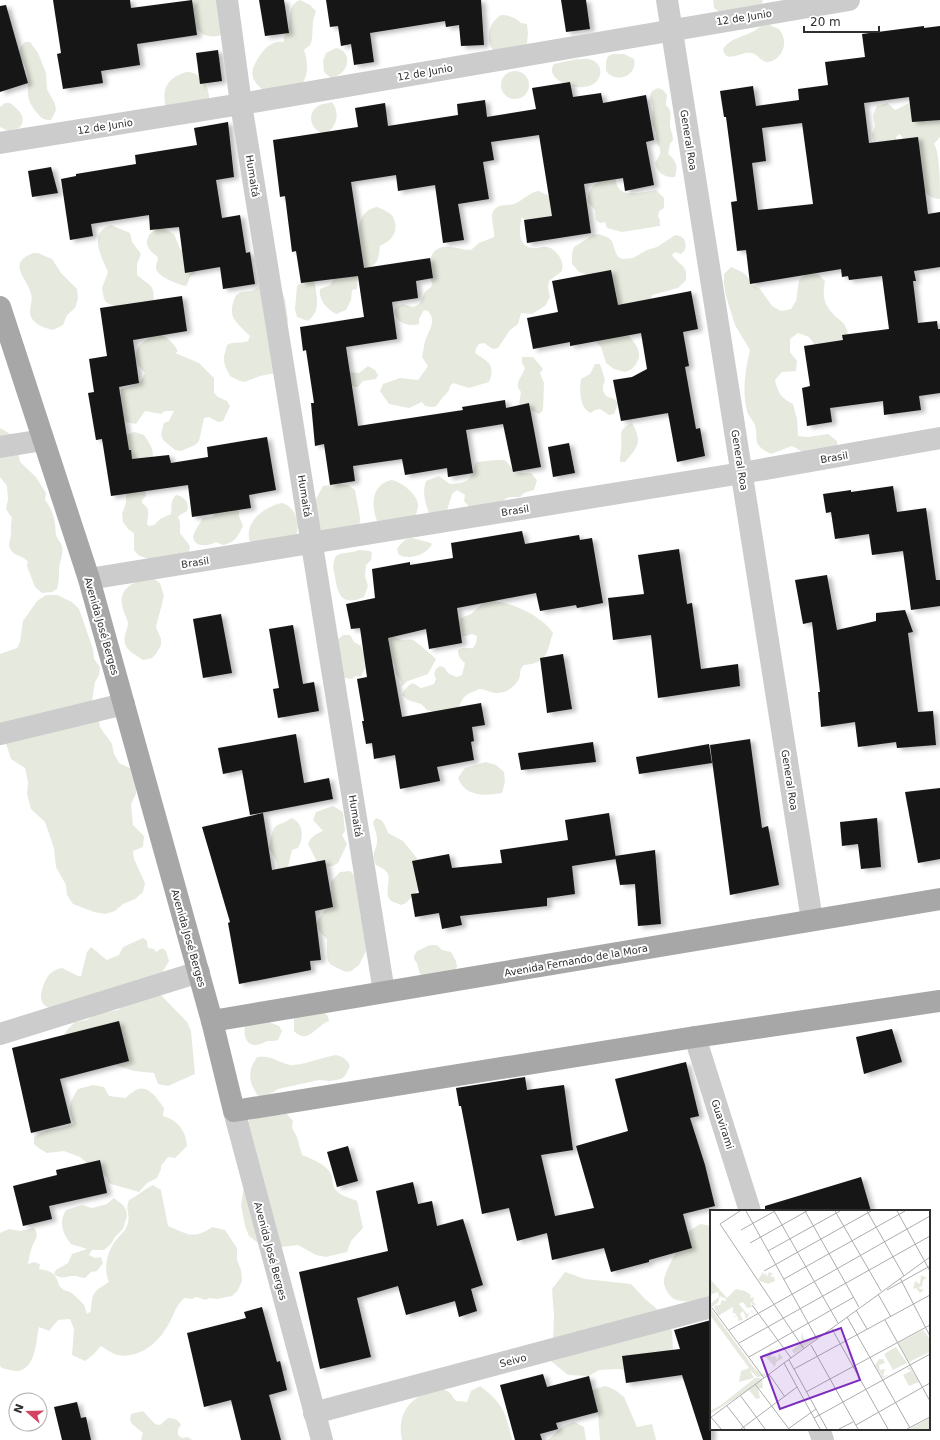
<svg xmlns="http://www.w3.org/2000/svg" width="940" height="1440" viewBox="0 0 940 1440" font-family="'DejaVu Sans',sans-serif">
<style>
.green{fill:#e6eade}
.building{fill:#161616;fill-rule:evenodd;filter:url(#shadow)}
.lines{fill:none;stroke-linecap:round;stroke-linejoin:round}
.minor{stroke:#ccc;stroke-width:22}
.major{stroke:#a7a7a7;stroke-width:22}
.labels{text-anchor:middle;stroke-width:4;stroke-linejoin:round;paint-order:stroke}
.street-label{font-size:10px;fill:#2f2f2f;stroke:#fff}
.inset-road{fill:none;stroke:#acacac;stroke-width:1}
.view{fill:#7b2cbf;fill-opacity:0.15;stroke:#7b2cbf;stroke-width:2}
.inset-edge{fill:none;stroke:#2f2f2f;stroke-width:2}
</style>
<defs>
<filter id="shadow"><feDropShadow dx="4.5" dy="2.5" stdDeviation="2" flood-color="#0004"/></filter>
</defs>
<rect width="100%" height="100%" fill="#fff"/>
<!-- green -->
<g class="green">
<path d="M191 0H228L224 33C214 40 200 36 194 25 191 19 190 7 191 0Z"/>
<path d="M300 0 310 5 316 11 313 21 312 40 310 45 304 50C308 61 309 74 302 84L265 91C257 86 250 78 253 68 259 56 267 40 284 42V37C295 28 283 6 300 0Z"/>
<polygon points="713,0 763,0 761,6 719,12 714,8"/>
<path d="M501 15C509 15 516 18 521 23L527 24 528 33 527 44 495 53C485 42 487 23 501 15Z"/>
<path d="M767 24 779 29C786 38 786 49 778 57 775 60 771 62 767 62 760 61 758 54 751 53 741 51 726 65 723 49 730 39 741 37 750 33 757 30 760 26 767 24Z"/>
<path d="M25 42H30L38 53 46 73 47 89 55 104 56 110 51 120C45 120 42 119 38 114 23 97 30 93 27 73 25 60 12 54 25 42Z"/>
<path d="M336 48C354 51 349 77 330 77L324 72 323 61 326 53Z"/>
<path d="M613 54H624L634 59C638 75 617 85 606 71V62L608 56Z"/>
<path d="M577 59C581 60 585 58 589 59 597 61 602 67 600 75 593 100 541 82 554 64Z"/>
<circle cx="515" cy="85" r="14"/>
<path d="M186 72C201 71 210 88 209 100L166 108C161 89 167 78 186 72Z"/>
<path d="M658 88 663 90 667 95 666 105C673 112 670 116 670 124 670 129 673 134 673 140L670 144 668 154C677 161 678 166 675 177 665 178 657 173 655 163L660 154V148L657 144 656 133 652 123 653 106 650 96 652 91Z"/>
<path d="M940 88V137L934 144C940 152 940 186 940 199 922 198 919 181 922 167L917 165 912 142 903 139 900 134 896 137 897 145H875L872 135 875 126 873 115 877 106 887 103 895 110Z"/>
<path d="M332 102C337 109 338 116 335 123 324 148 300 119 317 107 321 103 327 104 332 102Z"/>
<path d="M5 103H10C19 110 28 118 19 128L8 131 0 127V107Z"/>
<path d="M620 161C618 167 616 174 616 180 617 200 642 192 656 190L664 198V208L659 211 658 216 660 220V226L622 232 607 228 605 222 600 223 596 220 595 210 588 202V196L590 190 593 186 597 183 599 178Z"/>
<path d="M539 191 553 198 554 223 529 224 522 217C519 228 517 246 532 248 537 249 542 246 547 247 553 248 556 252 559 256 563 262 563 265 562 271L549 281 548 287 550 297 545 306 532 314 521 313 518 324 510 330 498 348 493 349 484 343 479 344 476 348 475 353C488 362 496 364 489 382L469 388 453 383 450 386C449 392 447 393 443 397 436 405 439 409 425 406L422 402 409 408 389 404 380 391 383 384 400 378 418 380 428 366 422 357C423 352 424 346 425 341 429 330 437 321 428 311L424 310 419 319V324C408 327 396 323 394 311L397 306 403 304 413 307C424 303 420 299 426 291 429 288 431 289 432 284 432 281 431 282 431 278 428 266 428 250 443 247 453 246 461 250 471 250L479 243 494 237C495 229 489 216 494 210 499 203 508 206 514 204 523 201 529 192 539 191Z"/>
<path d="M377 207C382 209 390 212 393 217 400 230 392 241 380 246 378 267 375 264 358 274L357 289 352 290 351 300 346 310 336 314C327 309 318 300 320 289L330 285 333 280 332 269 346 246 359 238C358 224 361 210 377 207Z"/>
<path d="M111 225 130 233 132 242 141 254 137 264V275C150 287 154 282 154 303L122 309 107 303 104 299 102 288 108 272C102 258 87 232 111 225Z"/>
<path d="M158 229H164L174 234 180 249 195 255 198 270 190 277 187 285 185 286C177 284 155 276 156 267 156 263 158 261 158 257 155 255 152 253 150 250 143 242 149 231 158 229Z"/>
<path d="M598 234C617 239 610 242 618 257L623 259 633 258 647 250 657 247 675 235C684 236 687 241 685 250L681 254 675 252 672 255C679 266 688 264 686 280L678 288 652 295 649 306 622 311 590 276 579 272 572 264V253L574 247 593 235Z"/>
<path d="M33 253H38L52 259 61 273 77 289 78 299 75 308 67 315 63 325 53 330C44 328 30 323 30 312 30 305 33 301 31 294 27 277 6 264 33 253Z"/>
<path d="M731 267C740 271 748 273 751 284L760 289 772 306 781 311 791 309 796 301 799 280 807 273 818 274 825 281C822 298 824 305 836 317 839 320 844 322 845 326 849 332 848 340 848 347L815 345 809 337 798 333 790 339V352L797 361 796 371 782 372 775 380C778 394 782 398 793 404L797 419 798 436 808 437 828 434 837 441 839 451 818 463 801 451 792 446 771 454C751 444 759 442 755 425 753 420 748 416 747 411 742 391 745 371 750 350L735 325 726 296 724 284V274Z"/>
<path d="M306 279 313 281 315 283C316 297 322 310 308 321L297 317 295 309 297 286Z"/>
<path d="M261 285 281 289 285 299 288 320 276 373 260 376 245 382 240 381 230 376 225 366 224 361V356L227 345C234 341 240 344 248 341L250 336C235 320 226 318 236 295L241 292 252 291Z"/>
<path d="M624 330C631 339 643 349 638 360 635 367 632 370 625 372L614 369 606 363 601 347 594 339Z"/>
<path d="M159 334C168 337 173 343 178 351L175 353 199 363 214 378V393L218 397 227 401 230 406 223 421 218 422 209 417 204 418 199 441 195 445 181 451 175 450 163 440 161 434 164 423 169 421 174 411H165L161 414 145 411 136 424 126 422C119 413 121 400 121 389 130 386 142 384 145 373 142 369 137 366 136 360 133 346 148 337 159 334Z"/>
<path d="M522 357H533L543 369 540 373 544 383 543 410 539 414 519 404 521 392C513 383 522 378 525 368L522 363Z"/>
<path d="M595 364H600L605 380 603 386V391L606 396 616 400 618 404 614 414 609 415 600 409 595 410 591 413C580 409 579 390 581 379L590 374Z"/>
<polygon points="368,366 375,370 378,375 376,379 363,381 358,387 350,386 348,374 350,372 359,373"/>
<path d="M632 423C643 442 638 447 625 462H620C619 458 621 454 621 450 623 436 616 430 632 423Z"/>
<path d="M0 428 12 435 19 455 20 462 36 477 46 493 45 500C54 511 55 521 56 535 57 539 61 542 62 546 64 554 59 563 59 570 59 577 59 582 57 589L52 592 42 593 35 587 27 566 28 562C24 557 20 557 15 554 12 552 10 549 9 546 9 542 9 543 10 540 12 532 10 525 12 518L6 509 8 499 7 486 0 477Z"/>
<path d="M134 432 144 435C155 451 158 459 139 470L120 440 129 434Z"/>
<path d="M497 460H505C515 471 515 474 531 473L537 480 534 490 524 493 520 497H510L505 499 501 510 471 509 464 501 465 495 457 490 452 494 446 514 429 513C425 502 422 493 426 481L439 476 450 484C469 483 471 480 476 462Z"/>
<path d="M391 480C401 481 418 495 418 505 418 509 416 514 415 518L377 521C371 505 371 485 391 480Z"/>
<polygon points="339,484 348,485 355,490 360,517 360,522 356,531 324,539 313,509 316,499 323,486"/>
<path d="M145 490 146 496 142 500V503C151 509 148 514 147 524L149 526 154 525 160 519 171 514C172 507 170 501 176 495 184 496 190 503 187 511L180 515 178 517 180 522V533L190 546 189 552 153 561 138 555 134 550V533L128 529 123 522 122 514 126 503V492Z"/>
<path d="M283 503C297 509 300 524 296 537L251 544C241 524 265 505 283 503Z"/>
<path d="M237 505 239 510V516L243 526C238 536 235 543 223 545L216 542C210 546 196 548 193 538 192 535 201 521 203 518L212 517 215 513Z"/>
<path d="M412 538 431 543 432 544C426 555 410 560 399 555L397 549C401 543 404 539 412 538Z"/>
<path d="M359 550 370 551 372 553 371 560 366 565 365 576 368 586 364 597C343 606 338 597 335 577 333 569 332 564 336 556 344 551 350 554 359 550Z"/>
<path d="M151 577 160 583 164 596 156 627 161 639V645L156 654 152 658 143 660C133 653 122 649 125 635 126 631 128 627 128 623 127 618 124 613 123 609 117 587 134 582 151 577Z"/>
<polygon points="46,595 57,595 72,602 79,609 93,649 94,659 100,667 99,675 95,682 92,701 98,715 100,727 112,744 114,754 119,763 134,770 136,781 136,794 131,804 133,825 144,836 143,847 133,851 134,859 145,883 143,892 135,899 123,904 115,911 105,914 94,912 73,904 67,895 66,885 56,867 54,848 45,822 31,809 27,794 28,782 25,768 11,759 0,725 0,654 17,648 20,642 23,621 37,601"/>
<path d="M488 601C508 600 543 616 553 633 546 654 548 663 524 665 519 669 521 674 519 679 514 688 505 694 495 693 489 692 485 689 479 689 476 691 474 691 470 693 463 696 461 702 458 709L439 713 427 710 421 704 408 700 402 695C403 691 409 684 413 683L421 688 434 684 436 679 434 674 436 669 440 666 445 668C447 674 451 675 457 677L462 675 465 663C460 659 458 656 458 650L463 648H473L476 643 477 636 472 634 462 637 457 634 458 623 461 618 471 614 483 603Z"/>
<path d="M388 634C393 636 398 639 403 640 407 640 410 639 413 640 417 642 433 656 436 659L428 674 408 681 400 687 402 683 396 674 394 663 380 654Z"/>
<polygon points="343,635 350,635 354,642 361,646 364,653 365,668 361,677 356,676 352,679 345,678 341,673 336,641"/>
<path d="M486 762 496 765 504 772 505 782 502 793C485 796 465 797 458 778L465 768Z"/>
<path d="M333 806 343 812 345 831 342 835 347 844 338 863 333 866 322 867 318 864 308 844C311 836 316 834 323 831L313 820 316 812Z"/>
<path d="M291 818C304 822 304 839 298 848L292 850 287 871 278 873 277 862 269 848C270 842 272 829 276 826 281 823 287 822 291 818Z"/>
<path d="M376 818C384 820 385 825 388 833L403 841 425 868 420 888 406 903 401 905 391 901 388 897C386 879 396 874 376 865 370 851 378 850 377 839 377 833 374 828 373 822Z"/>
<path d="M350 871 357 878 360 902V915L363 920 366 945V951L359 965 351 971 346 972 331 965 328 961 327 955V939C311 924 317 922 327 907 331 899 331 891 331 882L340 872Z"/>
<path d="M143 938 147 941 148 948 154 949 156 952 162 948 166 951 169 961 162 973 50 1008C35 1004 42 986 48 976 52 971 57 969 62 968L78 976H81L87 952 91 947C97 951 101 956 107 960L119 955 123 947Z"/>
<polygon points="430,945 437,945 442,950 451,952 456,961 457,967 452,975 428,980 420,974 417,963 414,959 414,956 417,951"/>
<polygon points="157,991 187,1022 191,1031 195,1074 168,1086 158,1084 154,1073 134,1071 104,1061 61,1040 67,1030 75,1022 87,1020 96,1014 118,1010 127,1004"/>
<path d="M324 1013 328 1016 329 1021C316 1025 308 1046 294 1031V1019L296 1014Z"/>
<path d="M264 1020 279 1026 282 1031 278 1040C275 1041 272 1041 268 1041 264 1042 260 1045 256 1045 246 1046 243 1034 245 1026Z"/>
<path d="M336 1055C343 1057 347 1059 350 1066L345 1076 341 1079 330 1081 319 1080 278 1089 265 1097H259C248 1083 247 1071 257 1057 270 1054 279 1063 291 1065 299 1066 321 1058 331 1056Z"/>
<path d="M93 1085 104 1087 109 1096 126 1098C129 1094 131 1093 136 1090 149 1084 157 1099 164 1108L163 1116C178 1120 186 1131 187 1146L175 1158 168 1157 161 1166V1169L157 1178 147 1183 139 1192 111 1184 108 1182V1179L95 1164 87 1163 80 1157 64 1151 47 1153 40 1149 34 1144V1137L47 1130 61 1128 74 1124C68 1108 69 1103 78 1089Z"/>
<path d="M287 1114 293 1121 292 1128 297 1137 302 1155C312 1159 326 1164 331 1174 333 1179 332 1185 335 1189 339 1195 350 1198 357 1201L363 1228 351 1241 347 1252 326 1257 316 1255 298 1245 266 1249 249 1236 245 1226 241 1205 244 1186 242 1125 254 1117Z"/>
<path d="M153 1185 161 1190 168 1226C187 1234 194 1240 212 1227L225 1230 237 1248V1260L241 1270 242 1281 238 1290 232 1296 217 1299 209 1298 206 1300 196 1297 192 1299 184 1298C174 1308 174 1316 167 1327 157 1344 138 1359 118 1355 112 1354 106 1349 101 1346L94 1354 85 1361 72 1355 74 1329 70 1319 58 1320 49 1331 39 1327C36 1341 36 1368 18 1371 13 1371 6 1369 2 1368L0 1366V1233L9 1229 20 1231 34 1228C40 1236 35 1239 32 1247 30 1252 29 1258 28 1264L34 1262 40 1264 39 1269C63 1272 53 1283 64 1290 66 1291 68 1291 70 1292 71 1292 83 1303 84 1305 85 1307 86 1311 87 1314L91 1311C92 1292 93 1292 109 1282 103 1269 107 1251 116 1240 121 1234 127 1230 128 1222 130 1213 125 1210 129 1200 138 1196 144 1189 153 1185Z"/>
<path d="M114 1198 123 1205 126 1210 127 1216 123 1229 115 1237 111 1244 104 1250H92L89 1255 95 1258 101 1257 103 1263 97 1271 91 1272 85 1278C81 1278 78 1276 75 1276 65 1275 64 1281 54 1274L56 1270 68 1263 72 1254 87 1249 71 1244C63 1234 58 1222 66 1210L82 1205 92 1208 107 1204Z"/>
<path d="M701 1224 711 1226V1298C700 1300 684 1304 674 1299 669 1296 663 1286 664 1280 664 1272 684 1237 690 1231 693 1228 697 1226 701 1224Z"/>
<polygon points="565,1272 585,1279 631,1284 646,1300 662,1313 672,1331 673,1351 639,1376 620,1369 599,1370 589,1376 568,1375 552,1362 554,1317 552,1289"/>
<path d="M480 1386C503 1403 506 1413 512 1440H402C399 1428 401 1414 409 1405 417 1395 440 1383 450 1393 452 1395 454 1399 456 1401L467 1402 471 1391Z"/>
<path d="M606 1386 615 1390 624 1397 637 1427 652 1424 656 1440H600L598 1412 584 1406C588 1392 591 1389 606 1386Z"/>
<path d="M143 1411 155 1424 160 1425 168 1418C175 1418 178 1420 181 1425L178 1429V1435L182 1438 188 1437 192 1440H141L143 1433 132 1424 130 1420 131 1414Z"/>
<polygon points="574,1422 584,1427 586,1440 548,1440 563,1426"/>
</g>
<!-- building -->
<g class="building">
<polygon points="53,0 130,0 131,8 192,0 197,35 137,44 140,65 101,71 103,83 63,89 57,54 61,53"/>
<polygon points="259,0 284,0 289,33 265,36"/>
<polygon points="326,0 481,0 484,45 461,46 459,25 446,27 445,21 370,33 374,62 354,65 351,44 341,46 338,26 330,27"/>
<polygon points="561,0 586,0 590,29 566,32"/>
<polygon points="6,5 28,83 0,92 0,6"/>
<path d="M924 26V28L940 26V120L912 122 909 97 864 103 869 143 918 137 928 214 940 212V267L914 271 916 281H913L918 323 937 321 938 329H940V393L919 396 921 410 884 415 883 401 830 408 832 422 807 426 802 388 810 386 804 346 843 340 842 335 889 329 882 276 849 280 848 276 842 277 841 269 750 284 746 250 737 251 731 202 737 201 726 117H724L720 91 753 86 756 106 799 100 798 89 828 85 825 62 865 57 862 34ZM802 123 813 204 758 210 752 163 766 161 762 128Z"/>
<polygon points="218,50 222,81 200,84 196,53"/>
<polygon points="570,82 573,97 601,93 603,103 646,95 654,140 646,142 654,185 625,191 623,178 584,184 591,233 527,243 524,220 552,216 539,135 491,142 494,160 483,162 489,199 458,204 464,240 443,243 435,185 398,191 396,175 351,182 364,268 430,258 433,278 416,281 418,298 392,302 397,339 346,347 358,426 463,410 462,407 505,400 506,408 529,403 541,467 513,472 503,424 466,430 473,473 448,477 447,468 405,475 402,459 353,466 355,481 330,485 324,444 315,446 311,403 314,403 306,350 303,351 300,327 364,317 358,276 301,283 296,251 292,252 285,196 280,197 273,140 358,127 355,108 385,103 388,126 458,115 457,104 485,100 487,117 536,109 532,88"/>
<polygon points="228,122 234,177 216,180 222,218 240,215 246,253 250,252 255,284 223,289 220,267 185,273 179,227 150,230 149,215 91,224 93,236 70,240 61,179 76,176 76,174 136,164 135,155 197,145 194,128"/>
<polygon points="51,167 58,193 32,197 28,171"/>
<polygon points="611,270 618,305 691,291 698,329 683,332 689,366 685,367 696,429 700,428 705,456 677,462 668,413 621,421 613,380 632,377 647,369 641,333 570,346 570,342 533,349 527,318 558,312 552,281"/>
<polygon points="182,296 187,331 133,340 139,383 119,387 129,450 131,450 132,459 169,455 171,463 208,457 207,447 267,437 276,490 249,495 251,508 192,517 188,485 111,496 102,439 96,440 88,393 94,392 89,359 107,356 100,308"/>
<polygon points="569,443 575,473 553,477 548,447"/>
<polygon points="893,486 897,512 926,508 936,580 940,580 940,606 911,610 903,551 872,555 869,534 835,539 831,512 826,513 823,494 851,490 851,492"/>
<polygon points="522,531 525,544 579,535 580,540 592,538 603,603 577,608 576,605 540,611 536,593 457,608 462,643 429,649 426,629 388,638 402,717 481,703 485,725 472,727 474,741 471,742 474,760 437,767 440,781 400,789 395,755 374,759 372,743 366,744 362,721 364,721 357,679 367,677 360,628 351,629 346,604 375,598 372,569 410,562 410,565 453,558 451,543"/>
<polygon points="679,549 687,604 692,603 701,669 738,664 740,686 658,698 651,635 613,640 608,598 644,594 638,555"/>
<polygon points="827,575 837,630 876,621 876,613 905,610 913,632 908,633 918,712 933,711 936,745 897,748 896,742 858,747 855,722 821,727 818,692 820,692 812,622 803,624 795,580"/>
<polygon points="221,614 232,673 203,678 193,619"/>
<polygon points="293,625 303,684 314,682 319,711 278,718 273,689 279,688 269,629"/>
<polygon points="563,654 572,709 547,713 540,658"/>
<polygon points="296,734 304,783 329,778 333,799 250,815 242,770 223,774 218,748"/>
<polygon points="750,739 762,828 768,826 779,885 730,895 710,745"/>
<polygon points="593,742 596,762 521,770 518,753"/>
<polygon points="709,744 712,763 639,774 636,757"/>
<polygon points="940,788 940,859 918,863 905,792"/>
<polygon points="263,813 272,870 325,860 333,907 315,911 321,960 310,961 311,970 239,984 228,923 230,922 202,827"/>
<polygon points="609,813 616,859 572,866 575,894 547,898 547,906 460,916 462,925 442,929 439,913 415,917 411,894 419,893 412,861 449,854 452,868 502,863 500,850 568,840 565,820"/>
<polygon points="877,818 881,867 861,869 858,844 842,846 840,822"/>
<polygon points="655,850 661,924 638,926 635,884 620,885 615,856"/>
<polygon points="119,1021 129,1061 60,1079 71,1123 31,1133 12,1048"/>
<polygon points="892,1029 902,1062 864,1074 856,1037"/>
<polygon points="686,1062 699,1116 690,1118 705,1165 715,1206 683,1214 692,1248 649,1260 649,1262 611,1272 604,1248 552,1260 547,1233 517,1241 509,1208 482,1214 461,1106 459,1106 456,1088 525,1077 527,1090 564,1085 573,1150 541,1155 555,1216 594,1208 576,1146 628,1131 615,1079"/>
<polygon points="348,1146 358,1181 337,1187 327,1152"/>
<polygon points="100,1160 107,1193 49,1206 52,1219 23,1226 13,1186 57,1175 56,1170"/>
<polygon points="861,1177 871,1211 765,1211 765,1206"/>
<polygon points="413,1182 418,1204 432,1201 437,1226 463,1219 483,1285 471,1289 477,1311 459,1317 455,1301 406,1315 398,1286 357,1298 371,1357 320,1369 299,1272 388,1251 376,1191"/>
<polygon points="262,1307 277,1362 280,1361 287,1390 269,1395 281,1440 241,1440 231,1400 204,1407 187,1333 246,1318 244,1312"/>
<polygon points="711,1320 711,1440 703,1440 682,1375 626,1383 622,1356 680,1349 674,1330"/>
<polygon points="543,1374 547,1387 589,1376 598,1412 556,1423 558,1429 540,1434 542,1440 515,1440 500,1385"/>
<polygon points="77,1402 81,1418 86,1417 91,1440 62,1440 54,1407"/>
</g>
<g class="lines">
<!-- minor -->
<g class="minor">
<polyline points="227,0 241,104 384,992"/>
<polyline points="667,0 812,920"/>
<polyline points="0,143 241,104 849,0"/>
<polyline points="0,447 43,440"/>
<polyline points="89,579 742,473 940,438"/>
<polyline points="0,734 124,704"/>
<polyline points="0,1034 199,972"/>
<polyline points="695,1037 750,1211"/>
<polyline points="234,1111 322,1440"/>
<polyline points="314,1413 711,1307"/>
<polyline points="819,1429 823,1440"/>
</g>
<!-- major -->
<g class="major">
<polyline points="0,307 89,579 212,1021 234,1111 695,1037 940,1001"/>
<polyline points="212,1021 940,899"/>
</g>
</g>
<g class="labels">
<!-- street labels -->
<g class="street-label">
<text transform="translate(744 17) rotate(-9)" y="4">12 de Junio</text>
<text transform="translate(425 72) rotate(-10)" y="4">12 de Junio</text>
<text transform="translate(105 126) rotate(-9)" y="4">12 de Junio</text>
<text transform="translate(689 140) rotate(81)" y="4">General Roa</text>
<text transform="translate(253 176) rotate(81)" y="4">Humaitá</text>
<text transform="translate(834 457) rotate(-10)" y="4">Brasil</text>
<text transform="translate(740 460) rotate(81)" y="4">General Roa</text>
<text transform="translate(305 496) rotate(81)" y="4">Humaitá</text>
<text transform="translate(515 510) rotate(-9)" y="4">Brasil</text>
<text transform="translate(195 562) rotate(-9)" y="4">Brasil</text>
<text transform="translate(102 626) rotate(74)" y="4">Avenida José Berges</text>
<text transform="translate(790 780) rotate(81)" y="4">General Roa</text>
<text transform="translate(356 816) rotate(81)" y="4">Humaitá</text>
<text transform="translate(189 938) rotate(74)" y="4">Avenida José Berges</text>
<text transform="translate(576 960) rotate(-10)" y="4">Avenida Fernando de la Mora</text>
<text transform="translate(723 1124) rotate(72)" y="4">Guavirami</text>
<text transform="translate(271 1251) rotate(75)" y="4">Avenida José Berges</text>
<text transform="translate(513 1360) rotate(-15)" y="4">Seivo</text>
</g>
</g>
<!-- overview -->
<g transform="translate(710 1210)">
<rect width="220" height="220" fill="#fff"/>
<path d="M53 62 54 65 56 63 57 67 59 62 63 64 60 66 64 67 65 71 58 74 48 70ZM211 65 217 68 213 70 212 76 208 78 214 80 210 83 206 78 203 79 205 71 210 74ZM0 69 17 88 26 79 35 81 41 85 40 88 44 87 43 92 46 94 45 96 40 92 42 97 37 98 33 92 29 94 37 104 42 103 41 100 43 102 38 105 37 110 33 101 30 104 33 110 28 111V106L24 107 27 104 23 103V97L8 106 4 96 10 95 12 90 16 91V89L10 86 8 93 4 95 1 99 44 158 51 164 55 163V166L47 167 40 160 44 168 29 172 31 161 39 158 0 105V94L9 87 8 82 2 84 0 88ZM213 120 219 128 220 142 199 152 188 133ZM92 122 95 132 104 128 105 124 107 128 84 144 82 140 91 133ZM186 137 197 153 183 160 174 144ZM63 138 61 147 65 146 67 150 69 143 73 148 66 152 65 157 55 146ZM173 149 175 153 169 155 170 160 175 159 173 166 179 165 173 168 165 155 169 149ZM200 157 209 172 199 176 193 165 201 161 197 158ZM45 168H52L53 178H48L50 188 46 189 39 180 0 204V201L11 195ZM220 208V219H199Z" fill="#e6eade"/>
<path class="inset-road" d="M30 1 10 14 94 139M36 1 107 129M64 1 128 113M95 1 149 97M125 1 171 81M157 1 194 66M187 1 220 61M31 20 65 1M40 33 97 1M58 41 130 1M54 61 161 1M190 68 220 126M74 69 195 1M177 80 220 56M168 84 181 107M42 95 81 148M2 98 54 168M146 100 157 119M137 107 200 218M175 110 220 191M122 119 178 219M19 120 220 6M29 133 220 26M101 135 148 219M39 147 144 87M79 150 117 219M84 159 220 85M59 164 75 187M45 174 79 219M96 182 220 115M30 185 55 219M17 196 35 219M1 207 11 219M0 208 74 153M104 208 220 144M146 215 220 173M31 219 87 177M78 219 106 199M110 219 74 153 220 47M129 219 143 212M197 219 220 207"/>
<path class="view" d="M131 118 150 170 70 199 51 147Z"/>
<rect width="220" height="220" class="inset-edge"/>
</g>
<!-- north arrow -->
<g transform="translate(28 1412) rotate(290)"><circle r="19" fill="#ffffff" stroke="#acacac"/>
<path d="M0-3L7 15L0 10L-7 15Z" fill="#d2445f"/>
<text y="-6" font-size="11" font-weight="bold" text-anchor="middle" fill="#2f2f2f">N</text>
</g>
<!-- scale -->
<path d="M804 26v6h75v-6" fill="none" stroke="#2f2f2f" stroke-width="2"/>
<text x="810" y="26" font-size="12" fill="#2f2f2f" stroke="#ffffff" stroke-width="3" paint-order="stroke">20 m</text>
</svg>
